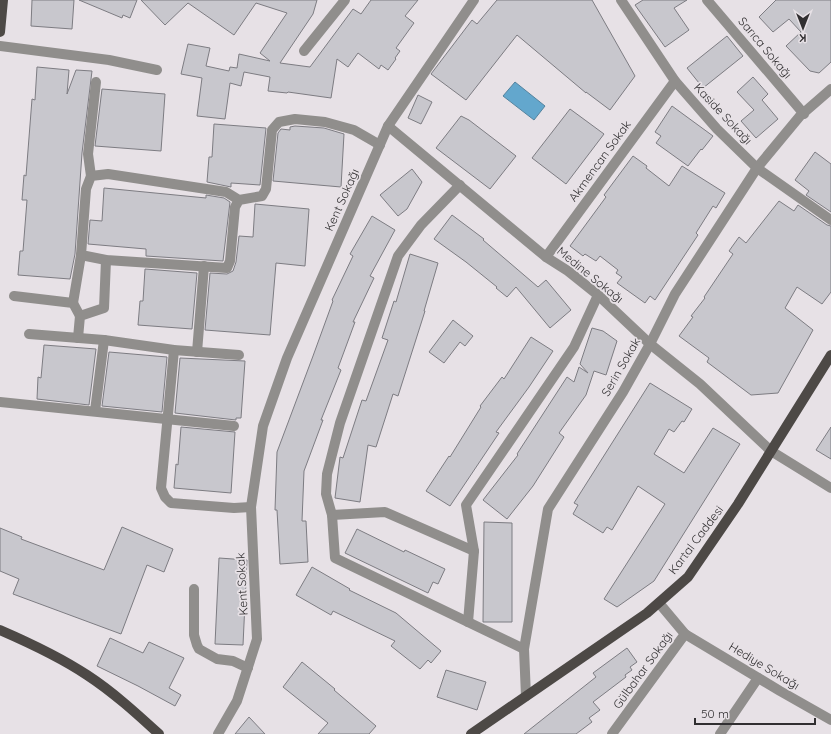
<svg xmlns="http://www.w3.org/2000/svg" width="831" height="734" viewBox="0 0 831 734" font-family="Quicksand,sans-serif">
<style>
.water{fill:#63a7cd;stroke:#54839e}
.building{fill:#c8c7cd;stroke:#7d7c82}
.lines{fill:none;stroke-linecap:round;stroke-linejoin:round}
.minor{stroke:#908e8c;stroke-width:10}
.major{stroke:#4d4946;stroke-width:10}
.labels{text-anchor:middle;stroke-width:3.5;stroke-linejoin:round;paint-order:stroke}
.street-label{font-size:12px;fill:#312f31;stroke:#e7e1e6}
</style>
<rect width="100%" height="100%" fill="#e7e1e6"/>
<!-- water -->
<polygon class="water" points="515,82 545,106 534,120 503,96"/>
<!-- building -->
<g class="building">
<polygon points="32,0 74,0 72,29 31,26"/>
<polygon points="79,0 137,0 130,18 123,15 122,18"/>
<polygon points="141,0 317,0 313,14 280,63 310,67 353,9 361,14 371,0 418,0 405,16 414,23 396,48 400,51 395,58 396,59 388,70 381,65 379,69 358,53 348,67 337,59 331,98 288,92 287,93 268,91 270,77 244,72 241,86 230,83 225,119 197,116 202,78 181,74 188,44 210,48 206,66 229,71 230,67 237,68 239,54 270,61 260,53 287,13 256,3 234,35 188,3 165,25"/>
<polygon points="497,0 592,0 635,76 610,110 586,92 586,93 517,35 466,100 431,74 472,20 477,24"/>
<polygon points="643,0 687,0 674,8 689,30 665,47 635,5"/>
<polygon points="776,0 831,0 831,62 819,73 810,71 786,46 801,32 789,19 773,32 759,17"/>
<polygon points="727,36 743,56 703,88 687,68"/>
<polygon points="37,67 69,70 67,94 76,70 92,71 82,153 75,254 70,279 18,275 20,251 23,251 27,200 22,200 24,175 26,176 32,99 35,100"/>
<polygon points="753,77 768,94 762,100 778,119 756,138 741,121 754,110 737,92"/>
<polygon points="102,89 165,94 161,151 95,146"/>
<polygon points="418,95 432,102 421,124 408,118"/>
<polygon points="672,106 713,136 702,150 701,149 688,166 656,143 661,136 655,132"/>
<polygon points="570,109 604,134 566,184 532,158"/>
<polygon points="461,116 469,120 516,156 490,189 436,148"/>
<polygon points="214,124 266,128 260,185 231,183 231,187 207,182 209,157 212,157"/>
<polygon points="295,126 324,128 344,134 341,187 273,181 278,133 281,129 290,130 290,127"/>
<polygon points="815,152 831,164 831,212 806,195 809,191 795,180"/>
<polygon points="633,156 647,166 646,168 669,186 682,166 725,193 716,208 713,206 696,233 698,235 655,300 650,296 645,303 617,283 622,277 616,273 618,270 600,256 596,261 585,254 583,256 570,246 606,197 604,195"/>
<polygon points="412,169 422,182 407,209 398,216 380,195"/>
<polygon points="104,188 206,198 206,195 224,198 230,202 223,261 146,256 146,249 88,244 90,220 102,221"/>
<polygon points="779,201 794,211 798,205 827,225 831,226 831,292 822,304 797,287 785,308 813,330 778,393 751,395 707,362 709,358 679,336 693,317 691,316 705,298 704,297 733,254 729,251 739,237 746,243"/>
<polygon points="255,204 309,209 305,266 276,263 270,335 205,330 210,273 227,274 233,271 236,262 239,236 253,237"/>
<polygon points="452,215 484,239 483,240 538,287 546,280 571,310 550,328 516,287 507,297 496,288 497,287 466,262 434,239"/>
<polygon points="372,216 395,230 370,276 374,278 353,322 355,322 338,368 341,370 321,420 323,420 304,471 302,521 306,521 308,562 280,564 277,510 275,510 277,452 313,356 333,301 332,300 353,256 350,254"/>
<polygon points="410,254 438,263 424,311 425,311 398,396 393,394 376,447 368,445 360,502 335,498 340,457 343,458 362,400 366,401 388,340 382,338 394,301 396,302"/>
<polygon points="145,269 197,273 192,329 138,325 140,301 143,301"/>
<polygon points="453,320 473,336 465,346 460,342 444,363 429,352"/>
<polygon points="592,328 603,331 617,341 606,375 594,371 586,395 559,433 564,437 533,486 507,519 483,500 518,455 517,454 567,377 574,382 579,367 588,373 580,364"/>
<polygon points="531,337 553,351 529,387 496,432 499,433 450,506 426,491 449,456 450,457 481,407 480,406 502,377 504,379"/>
<polygon points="44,345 96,349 89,405 37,399 38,377 41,378"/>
<polygon points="109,352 167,357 162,412 102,406"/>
<polygon points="180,358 245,361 241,418 236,418 236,420 175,413"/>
<polygon points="650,383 692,409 684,422 682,421 674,432 669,429 654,454 684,473 713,428 740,444 654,581 617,607 604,599 665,504 638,486 612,530 607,527 603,533 573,514 578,505 574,503"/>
<polygon points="181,427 235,432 231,493 174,488 176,464 178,465"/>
<polygon points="831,427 831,459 816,450"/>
<polygon points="484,522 512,523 512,622 483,622"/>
<polygon points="122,527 173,549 164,572 147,565 121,634 13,594 19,579 0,571 0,528 22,537 21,539 104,570"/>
<polygon points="357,529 404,552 405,550 445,569 438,584 433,582 428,593 345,553"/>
<polygon points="219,558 247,560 243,645 215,644"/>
<polygon points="312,567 350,589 349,590 396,613 441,651 431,663 428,660 420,669 391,646 395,641 333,611 331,615 296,595"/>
<polygon points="110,638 143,653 149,642 184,658 169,688 181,695 175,706 138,686 97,666"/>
<polygon points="627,648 637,662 630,667 632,670 625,675 626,677 593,702 600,710 589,718 592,722 576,734 524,734 596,677 593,673"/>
<polygon points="302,662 335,689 334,690 376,726 369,734 318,734 328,723 283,687"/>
<polygon points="446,670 486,682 477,710 437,697"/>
<polygon points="249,717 265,734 235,734"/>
</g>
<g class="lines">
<!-- minor -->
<g class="minor">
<polyline points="621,0 675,81 717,129 757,168 831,220"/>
<polyline points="707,0 804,114"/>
<polyline points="0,46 109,60 157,70"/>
<polyline points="304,51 345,0"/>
<polyline points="388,126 546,257 568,271 598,295 650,344 700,384 771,451 831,488"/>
<polyline points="91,176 88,154 96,82"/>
<polyline points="460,185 421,225 398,256 340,423 327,474 326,494 332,515 335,558 524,649"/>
<polyline points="239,200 226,192 108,174 91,176 86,189 81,255 106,260 227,268 230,261 235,207 239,200 262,196 266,189 272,130 279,122 295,119 325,122 354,130 380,145"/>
<polyline points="546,257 675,81"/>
<polyline points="14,296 73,303 80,316"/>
<polyline points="73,303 81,255"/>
<polyline points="29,334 104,340 174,350 239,355"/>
<polyline points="78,338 80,316 104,308 106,260"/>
<polyline points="174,350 161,488 165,497 171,503 234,508 251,507"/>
<polyline points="197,352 204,266"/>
<polyline points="0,402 234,426"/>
<polyline points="95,411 104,340"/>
<polyline points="332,515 385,512 474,551"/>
<polyline points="194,589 194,635 197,645 199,649 217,659 233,661 248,668"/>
<polyline points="468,622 474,551 466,505 574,347 598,295"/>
<polyline points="685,634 780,691 831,720"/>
<polyline points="526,696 524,649 548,509 623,392 650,344 675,294 757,168 800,116 831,89"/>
<polyline points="218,734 237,701 257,639 251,507 263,426 287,358 388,126 474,0"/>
<polyline points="612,734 685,634 659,603"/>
<polyline points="720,734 758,678"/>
</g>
<!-- major -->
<g class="major">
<polyline points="0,32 3,0"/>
<path d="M0 630C30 643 60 657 87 675 113 692 136 713 159 734"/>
<polyline points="471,734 647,613 688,577 738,504 831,355"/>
</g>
</g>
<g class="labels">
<!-- street labels -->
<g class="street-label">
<text transform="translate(765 48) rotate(50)" y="4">Sarıca Sokağı</text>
<text transform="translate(723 114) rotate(47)" y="4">Kaside Sokağı</text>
<text transform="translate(600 161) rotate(-54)" y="4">Akmencan Sokak</text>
<text transform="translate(342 200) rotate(-66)" y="4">Kent Sokağı</text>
<text transform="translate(590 275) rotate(39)" y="4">Medine Sokağı</text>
<text transform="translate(621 367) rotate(-60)" y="4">Serin Sokak</text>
<text transform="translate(696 540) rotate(-53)" y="4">Kartal Caddesi</text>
<text transform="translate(242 584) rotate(-93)" y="4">Kent Sokak</text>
<text transform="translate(764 666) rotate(31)" y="4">Hediye Sokağı</text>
<text transform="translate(643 670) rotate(-54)" y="4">Gülbahar Sokağı</text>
</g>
</g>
<!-- north arrow -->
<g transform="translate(803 28) rotate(180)" stroke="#e7e1e6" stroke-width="3" paint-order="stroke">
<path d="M0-3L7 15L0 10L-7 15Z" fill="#312f31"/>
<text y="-6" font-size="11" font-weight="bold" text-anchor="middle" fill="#312f31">K</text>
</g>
<!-- scale -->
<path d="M695 718v6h120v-6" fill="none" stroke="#312f31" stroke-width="2"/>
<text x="701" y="718" font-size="12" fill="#312f31" stroke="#e7e1e6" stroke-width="3" paint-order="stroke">50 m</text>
</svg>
